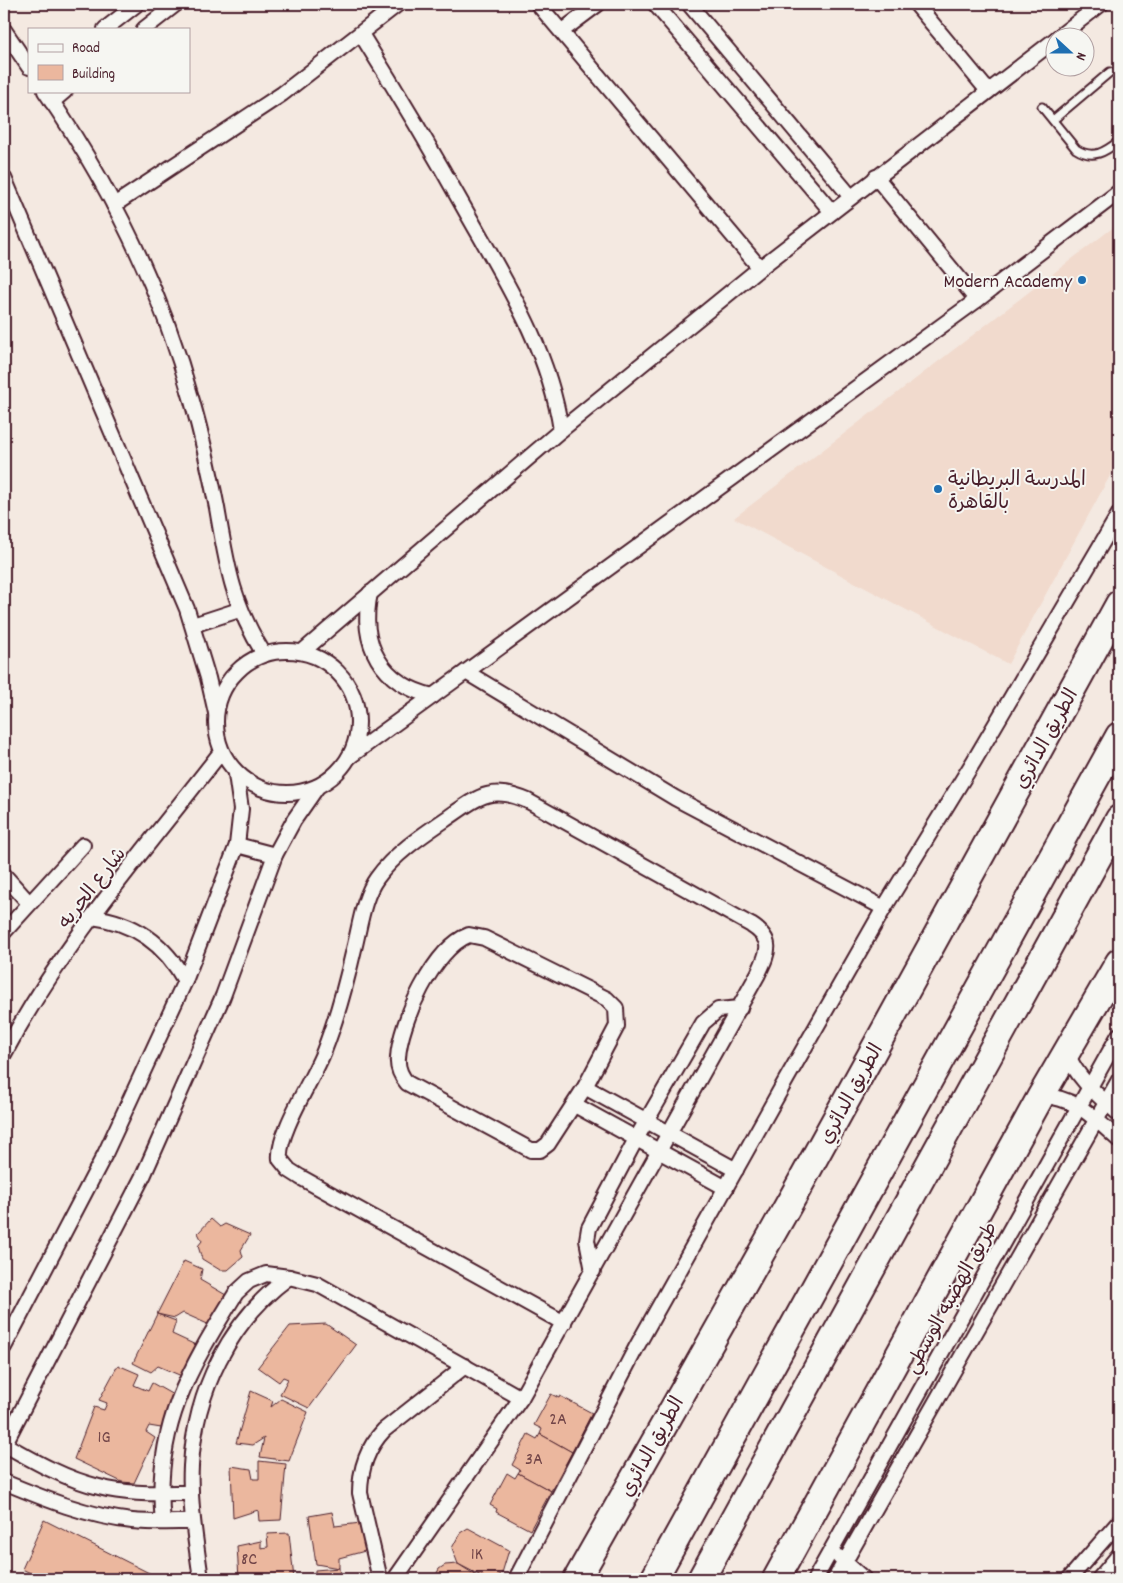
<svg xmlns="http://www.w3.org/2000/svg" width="1123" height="1583" viewBox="0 0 1123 1583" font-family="Dekko,'Playpen Sans Arabic',sans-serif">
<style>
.built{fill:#f1dacd}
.building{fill:#ebb79e;stroke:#4a1f2b}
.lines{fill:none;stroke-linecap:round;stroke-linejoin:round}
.lane-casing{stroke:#4a1f2b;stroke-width:11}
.street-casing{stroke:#4a1f2b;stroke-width:18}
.highway-casing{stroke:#4a1f2b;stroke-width:30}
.lane{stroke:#f6f6f2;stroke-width:7}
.street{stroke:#f6f6f2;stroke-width:14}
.highway{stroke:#f6f6f2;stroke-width:26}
.poi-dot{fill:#1f6fb2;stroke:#f6f6f2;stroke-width:2}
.labels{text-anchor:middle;stroke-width:4;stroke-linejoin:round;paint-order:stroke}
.number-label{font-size:18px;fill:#724548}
.poi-label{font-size:20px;fill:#4a1f2b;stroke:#f6f6f2;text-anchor:end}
.street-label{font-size:20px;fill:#4a1f2b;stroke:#f6f6f2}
</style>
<rect width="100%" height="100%" fill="#f4e9e1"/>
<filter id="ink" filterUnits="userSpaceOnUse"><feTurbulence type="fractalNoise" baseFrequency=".02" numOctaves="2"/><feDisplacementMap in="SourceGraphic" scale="10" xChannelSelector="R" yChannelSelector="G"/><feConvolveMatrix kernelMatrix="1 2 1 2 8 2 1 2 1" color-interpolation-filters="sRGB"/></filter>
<g filter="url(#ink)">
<!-- built -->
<polygon class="built" points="1119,223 1119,459 1008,664 734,518"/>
<!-- building -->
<g class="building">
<polygon points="211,1219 220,1227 225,1224 250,1235 241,1250 243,1257 228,1270 220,1270 202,1259 198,1246 202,1241 198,1233"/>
<polygon points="184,1261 202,1269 200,1280 226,1295 212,1326 183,1313 175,1318 157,1314"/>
<polygon points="157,1314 176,1321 172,1334 200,1347 184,1377 158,1366 151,1372 133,1363"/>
<polygon points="326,1324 356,1345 309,1408 280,1394 288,1379 283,1377 279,1382 258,1367 290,1326"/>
<polygon points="118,1365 139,1374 134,1385 148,1391 152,1383 175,1396 161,1428 149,1426 146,1432 155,1438 134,1483 122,1482 74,1459 94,1407 104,1410 107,1403 99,1400"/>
<polygon points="251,1391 273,1401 271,1407 281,1399 308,1412 289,1461 260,1457 264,1438 253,1445 236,1443"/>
<polygon points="551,1394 559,1398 560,1396 592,1413 572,1452 540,1434 542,1429 534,1425"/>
<polygon points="528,1434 537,1439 540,1434 572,1452 551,1491 518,1473 520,1470 512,1465"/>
<polygon points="259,1461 286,1464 281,1520 259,1521 258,1510 233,1518 231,1466 251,1469 253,1479 259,1479"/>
<polygon points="507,1473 515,1478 518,1473 551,1491 530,1530 496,1512 497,1509 490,1505"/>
<polygon points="332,1512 335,1526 361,1523 365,1551 339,1558 339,1568 316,1564 309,1516"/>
<polygon points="44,1520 161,1579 43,1579 22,1569"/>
<polygon points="468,1528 509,1550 502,1573 495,1579 487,1579 458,1564 452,1548 460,1533"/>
<polygon points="289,1533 294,1579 272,1579 270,1575 253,1579 239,1579 237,1546 261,1541 261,1548 268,1547 267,1534"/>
<polygon points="458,1564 482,1579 434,1579 439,1569 445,1565"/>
<polygon points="339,1568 340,1579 315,1579 315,1570"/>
</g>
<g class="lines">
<!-- lane casing -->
<g class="lane-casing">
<g id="lane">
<path d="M1042 107 1076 149C1093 160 1105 152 1119 141"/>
<polyline points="1053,120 1110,72"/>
</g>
</g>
<!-- street casing -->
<g class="street-casing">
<g id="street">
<polyline points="538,4 760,268"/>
<polyline points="655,4 832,212"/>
<polyline points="689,4 851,197"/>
<polyline points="916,4 988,91"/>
<polyline points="105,29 137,4"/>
<polyline points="144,29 176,4"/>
<polyline points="4,30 29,67"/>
<polyline points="562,31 598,4"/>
<path d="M361 34C398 93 433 152 467 213 506 282 549 350 561 430"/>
<polyline points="1057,38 1101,4"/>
<path d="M45 91C111 187 161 288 192 401 202 436 210 472 217 508 227 566 232 603 264 654"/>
<polyline points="52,102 65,91"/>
<polyline points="876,177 977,300"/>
<polyline points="4,178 187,609 208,678 216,713"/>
<polyline points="114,205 282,94 398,4"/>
<path d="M370 593C359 644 381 684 433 696"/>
<polyline points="193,625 239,610"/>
<circle cx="287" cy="722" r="71"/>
<polyline points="302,652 561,430 760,268 1056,39"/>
<polyline points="466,672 675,798 884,908"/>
<polyline points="349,757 977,300 1119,192"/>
<polyline points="237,845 275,855"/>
<polyline points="4,875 29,903"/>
<path d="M92 917C134 922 165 944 185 981"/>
<polyline points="4,932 83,845"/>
<path d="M469 935 484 938 607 999 616 1008 617 1026 585 1087 548 1144 540 1150H531L407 1083C401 1076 397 1068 398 1058 400 1022 434 948 469 935Z"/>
<path d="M1067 1053C1077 1079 1098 1095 1119 1114"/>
<path d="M4 1054C62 944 145 850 221 752"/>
<polyline points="585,1087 736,1170"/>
<path d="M1041 1096C1075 1096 1095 1119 1119 1140"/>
<polyline points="575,1105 726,1188"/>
<polyline points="593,1271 587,1240 589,1228 636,1139 703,1023 718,1010 740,1008"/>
<polyline points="4,1347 105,1154 185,981 237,845 241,809 236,774"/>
<path d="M4 1444C34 1461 65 1479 99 1487 129 1495 160 1493 191 1493"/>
<polyline points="4,1445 144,1174 223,996 275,855 294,820 317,787"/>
<path d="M4 1482C45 1499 87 1516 132 1521 152 1523 173 1522 193 1522"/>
<path d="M163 1522C153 1429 189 1369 236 1293L249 1281 266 1274 289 1277 317 1284 521 1398"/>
<polyline points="839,1557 864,1579"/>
<path d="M201 1579C196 1542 189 1504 191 1466 195 1392 229 1321 289 1277"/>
<path d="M380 1579 360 1493C360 1468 367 1448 384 1430L465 1366"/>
<path d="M395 1579 521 1398 758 974C768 953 775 940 751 925L528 801C492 785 479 796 449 817 424 834 395 853 377 878 363 897 360 926 354 949 346 984 337 1018 324 1051 314 1078 277 1133 280 1159L289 1170 300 1177 564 1323"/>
<polyline points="516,1579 637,1346 786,1080 884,908 974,761 1119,514"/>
<polyline points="815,1579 1119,1035"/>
<polyline points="835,1579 1119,1080"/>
<polyline points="1069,1579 1119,1522"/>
<polyline points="1099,1579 1119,1555"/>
</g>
</g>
<!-- highway casing -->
<g class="highway-casing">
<g id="highway">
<polyline points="577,1579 794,1195 1119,604"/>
<polyline points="654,1579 1119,736"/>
<polyline points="701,1579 1119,819"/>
<polyline points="776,1579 1041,1096 1119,962"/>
</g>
</g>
<!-- lane -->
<use href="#lane" class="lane"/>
<!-- street -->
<use href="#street" class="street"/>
<!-- highway -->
<use href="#highway" class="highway"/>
</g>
</g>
<!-- markers -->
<g class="poi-dot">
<circle cx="1082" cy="280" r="5"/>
<circle cx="938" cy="489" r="5"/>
</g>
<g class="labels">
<!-- number labels -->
<g class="number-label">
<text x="558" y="1424">2A</text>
<text x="104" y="1442">1G</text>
<text x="534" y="1464">3A</text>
<text x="477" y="1559">1K</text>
<text x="249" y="1564">8C</text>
</g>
<!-- poi labels -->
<g class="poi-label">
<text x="1072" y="287">Modern Academy</text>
<text x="948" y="485" text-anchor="start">المدرسة البريطانية<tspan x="948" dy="23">بالقاهرة</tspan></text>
</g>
<!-- street labels -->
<g class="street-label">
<text transform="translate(1045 738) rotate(-61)" y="7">الطريق الدائري</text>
<text transform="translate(91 887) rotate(-52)" y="7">شارع الحريه</text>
<text transform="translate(850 1093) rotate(-61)" y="7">الطريق الدائري</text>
<text transform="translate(950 1297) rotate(-61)" y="7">طريق الهضبه الوسطي</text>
<text transform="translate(651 1446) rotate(-61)" y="7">الطريق الدائري</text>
</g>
</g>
<!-- margin -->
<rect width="1123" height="1583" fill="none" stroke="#f6f6f2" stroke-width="20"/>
<rect x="10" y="10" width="1103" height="1563" fill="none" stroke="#4a1f2b" stroke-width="2" filter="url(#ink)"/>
<!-- legend -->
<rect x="28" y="28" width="162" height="65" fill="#f6f6f2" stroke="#b1a0a2"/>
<rect x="38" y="44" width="25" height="8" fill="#f6f6f2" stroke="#b1a0a2"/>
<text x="72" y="52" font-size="15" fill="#4a1f2b">Road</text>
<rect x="38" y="65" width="25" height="15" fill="#ebb79e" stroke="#b1a0a2"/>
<text x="72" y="78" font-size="15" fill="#4a1f2b">Building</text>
<!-- north arrow -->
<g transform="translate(1070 52) rotate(111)"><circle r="24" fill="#f6f6f2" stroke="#b1a0a2"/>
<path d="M0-4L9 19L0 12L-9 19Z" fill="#1f6fb2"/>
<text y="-8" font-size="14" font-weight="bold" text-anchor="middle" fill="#4a1f2b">N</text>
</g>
</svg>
